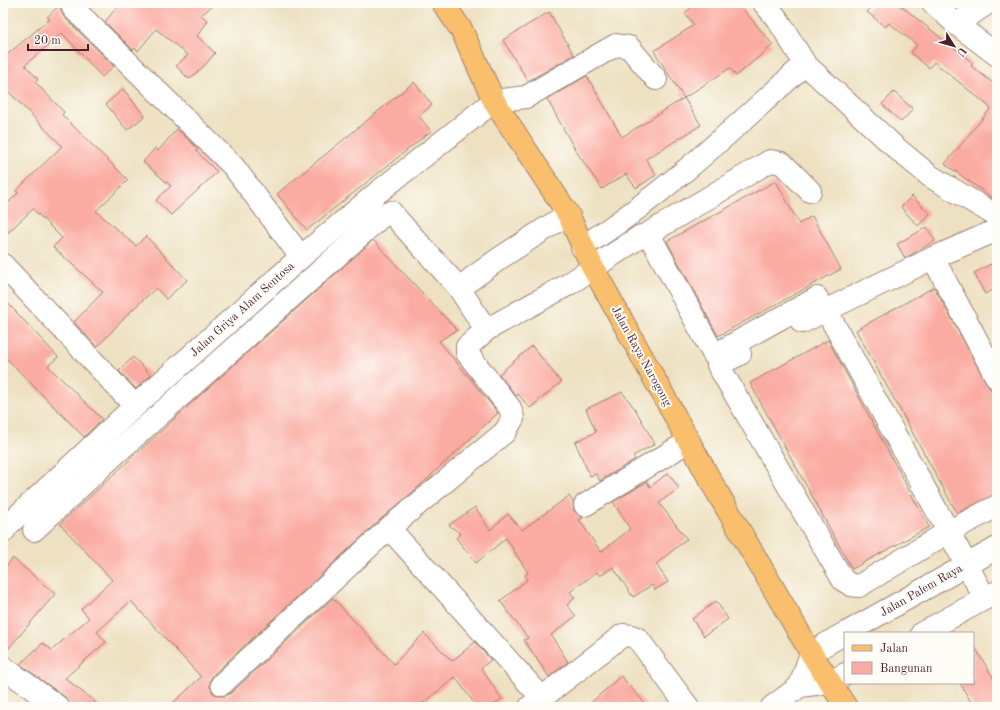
<svg xmlns="http://www.w3.org/2000/svg" width="1000" height="710" viewBox="0 0 1000 710" font-family="'Old Standard TT',serif">
<style>
.building{fill:#fbaca2}
.lines{fill:none;stroke-linecap:round;stroke-linejoin:round}
.minor-casing{stroke:#9c8076;stroke-width:24}
.major-casing{stroke:#9c8076;stroke-width:24}
.minor{stroke:#fff;stroke-width:22}
.major{stroke:#f9bf6d;stroke-width:22}
.labels{text-anchor:middle;stroke-width:4;stroke-linejoin:round;paint-order:stroke}
.street-label{font-size:12px;fill:#4a1f2b;stroke:#fdfcf7}
</style>
<rect width="100%" height="100%" fill="#fdfcf7"/>
<filter id="ink" filterUnits="userSpaceOnUse"><feTurbulence type="fractalNoise" baseFrequency=".025" numOctaves="2"/><feDisplacementMap in="SourceGraphic" scale="8" xChannelSelector="R" yChannelSelector="G"/><feConvolveMatrix kernelMatrix="1 2 1 2 8 2 1 2 1" color-interpolation-filters="sRGB"/></filter>
<filter id="wash" filterUnits="userSpaceOnUse"><feTurbulence type="fractalNoise" baseFrequency=".012" numOctaves="4" result="noise"/><feDisplacementMap in="SourceGraphic" scale="16" xChannelSelector="R" yChannelSelector="G"/><feGaussianBlur stdDeviation="0.9" result="paint"/><feColorMatrix in="noise" values="0 0 0 0 0 0 0 0 0 0 0 0 0 0 0 0 0 1.4 0 .05"/><feComposite in="paint" operator="in"/></filter>
<g filter="url(#wash)">
<rect width="100%" height="100%" fill="#eee1c1"/>
<g id="blocks">
<!-- building -->
<g class="building">
<polygon points="120,3 216,3 201,15 208,21 197,36 215,53 204,66 189,79 176,66 188,55 156,29 138,51 135,48 133,50 105,22"/>
<polygon points="697,3 738,3 773,45 736,76 730,68 684,98 654,51 694,25 685,13"/>
<polygon points="875,3 897,3 973,63 971,66 997,86 997,201 945,164 991,108 934,62 929,68 911,53 917,45 889,23 885,27 867,12"/>
<polygon points="61,4 61,11 64,17 114,66 102,77 62,33 25,65 38,79 35,82 64,112 62,115 128,180 96,211 136,246 146,236 187,280 166,299 156,288 132,310 97,347 74,322 103,292 53,247 62,238 33,209 3,237 3,208 18,193 16,191 62,146 3,86 3,58 50,19 47,17"/>
<polygon points="549,12 574,55 528,81 503,40"/>
<polygon points="587,76 622,137 684,98 701,125 646,159 656,175 636,188 626,174 602,189 576,151 547,99"/>
<polygon points="414,82 432,105 419,116 431,131 307,230 277,194"/>
<polygon points="123,89 145,116 127,130 106,104"/>
<polygon points="894,92 913,109 901,122 882,104"/>
<polygon points="177,129 198,149 196,151 217,172 171,215 156,200 171,186 143,162 155,148 158,151"/>
<polygon points="776,181 799,224 812,216 841,269 718,336 667,241"/>
<polygon points="912,196 930,214 918,226 901,207"/>
<polygon points="927,227 935,241 905,258 897,244"/>
<polygon points="373,240 457,330 439,341 498,413 414,491 381,519 213,675 210,681 210,687 213,693 219,696 225,696 231,693 333,598 394,664 424,633 452,661 475,642 491,660 481,668 502,699 491,707 477,707 455,677 419,707 169,707 201,677 131,601 97,632 106,642 65,678 101,707 71,707 65,697 20,664 43,643 52,650 89,618 81,609 112,580 60,524 197,398"/>
<polygon points="997,261 997,287 985,294 974,273"/>
<polygon points="934,287 997,402 997,494 957,513 856,330"/>
<polygon points="3,298 58,357 48,366 102,419 84,437 3,355"/>
<polygon points="828,340 929,527 852,569 750,383"/>
<polygon points="532,346 561,382 530,408 518,394 516,396 499,374"/>
<polygon points="133,357 151,375 136,389 119,371"/>
<polygon points="622,392 635,409 655,444 633,456 635,459 600,481 596,474 590,476 575,442 596,432 586,409"/>
<polygon points="668,473 679,488 659,503 687,539 656,564 668,582 655,590 652,585 633,597 613,567 600,576 597,572 570,592 575,598 567,605 576,616 551,635 568,662 549,677 524,640 528,638 500,601 527,580 525,575 528,573 506,538 476,563 456,538 461,534 449,525 475,507 490,530 508,514 522,530 569,496 573,502 574,511 582,517 583,518 579,520 601,552 630,529 613,502 647,482 650,487"/>
<polygon points="13,558 55,594 3,655 3,570"/>
<polygon points="716,601 728,619 704,636 692,619"/>
<polygon points="973,644 997,684 997,707 974,707 960,683 973,683"/>
<polygon points="621,676 648,707 586,707"/>
</g>
</g>
</g>
<g filter="url(#ink)">
<use href="#blocks" fill-opacity="0" stroke="#9c8076" stroke-width="1"/>
<g class="lines">
<!-- minor casing -->
<g class="minor-casing">
<g id="minor">
<polyline points="764,3 778,20 805,64"/>
<polyline points="933,3 956,24 997,55"/>
<polyline points="73,8 233,166 301,257"/>
<polyline points="956,24 988,3"/>
<polyline points="646,235 770,161 782,163 810,191"/>
<path d="M582 247C664 195 733 129 805 64L896 148 930 176 997 216"/>
<polyline points="933,258 997,378"/>
<polyline points="3,265 135,406"/>
<polyline points="459,288 500,258 568,214"/>
<polyline points="826,310 985,598"/>
<polyline points="802,322 933,258 997,230"/>
<polyline points="740,354 718,365 843,580 851,585 859,586 948,532 997,506"/>
<polyline points="585,505 689,441"/>
<polyline points="389,528 542,698"/>
<polyline points="34,530 113,456 383,215 391,212 396,218 459,288 486,330"/>
<polyline points="3,532 10,523 135,406 301,257 377,193 494,101 526,97 616,45 629,47 656,79"/>
<polyline points="846,633 997,548"/>
<polyline points="922,633 997,592"/>
<polyline points="3,667 58,707"/>
<polyline points="222,684 389,528 505,432 513,418 510,408 467,353 467,347 486,330 569,284 641,236 650,236 714,355 817,298"/>
<polyline points="800,686 811,653 845,633"/>
<polyline points="530,707 623,635 632,636 638,639 688,707"/>
<polyline points="772,707 800,686 830,682 845,674"/>
</g>
</g>
<!-- major casing -->
<g class="major-casing">
<polyline id="major" points="443,3 462,31 494,101 568,214 593,268 713,485 811,653 846,707"/>
</g>
<!-- minor -->
<use href="#minor" class="minor"/>
<!-- major -->
<use href="#major" class="major"/>
</g>
</g>
<g class="labels">
<!-- street labels -->
<g class="street-label">
<text transform="translate(242 309) rotate(-42)" y="4">Jalan Griya Alam Sentosa</text>
<text transform="translate(642 356) rotate(61)" y="4">Jalan Raya Narogong</text>
<text transform="translate(921 590) rotate(-30)" y="4">Jalan Palem Raya</text>
</g>
</g>
<!-- margin -->
<rect width="1000" height="710" fill="none" stroke="#fdfcf7" stroke-width="16"/>
<!-- legend -->
<rect x="844" y="632" width="130" height="52" fill="#fdfcf7" stroke="#b5a4a5"/>
<rect x="852" y="645" width="20" height="6" fill="#f9bf6d" stroke="#b5a4a5"/>
<text x="880" y="652" font-size="12" fill="#4a1f2b">Jalan</text>
<rect x="852" y="662" width="20" height="12" fill="#fbaca2" stroke="#b5a4a5"/>
<text x="880" y="672" font-size="12" fill="#4a1f2b">Bangunan</text>
<!-- north arrow -->
<g transform="translate(954 46) rotate(127)" stroke="#fdfcf7" stroke-width="3" paint-order="stroke">
<path d="M0-3L7 15L0 10L-7 15Z" fill="#4a1f2b"/>
<text y="-6" font-size="11" font-weight="bold" text-anchor="middle" fill="#4a1f2b">U</text>
</g>
<!-- scale -->
<path d="M28 44v6h60v-6" fill="none" stroke="#4a1f2b" stroke-width="2"/>
<text x="34" y="44" font-size="12" fill="#4a1f2b" stroke="#fdfcf7" stroke-width="3" paint-order="stroke">20 m</text>
</svg>
